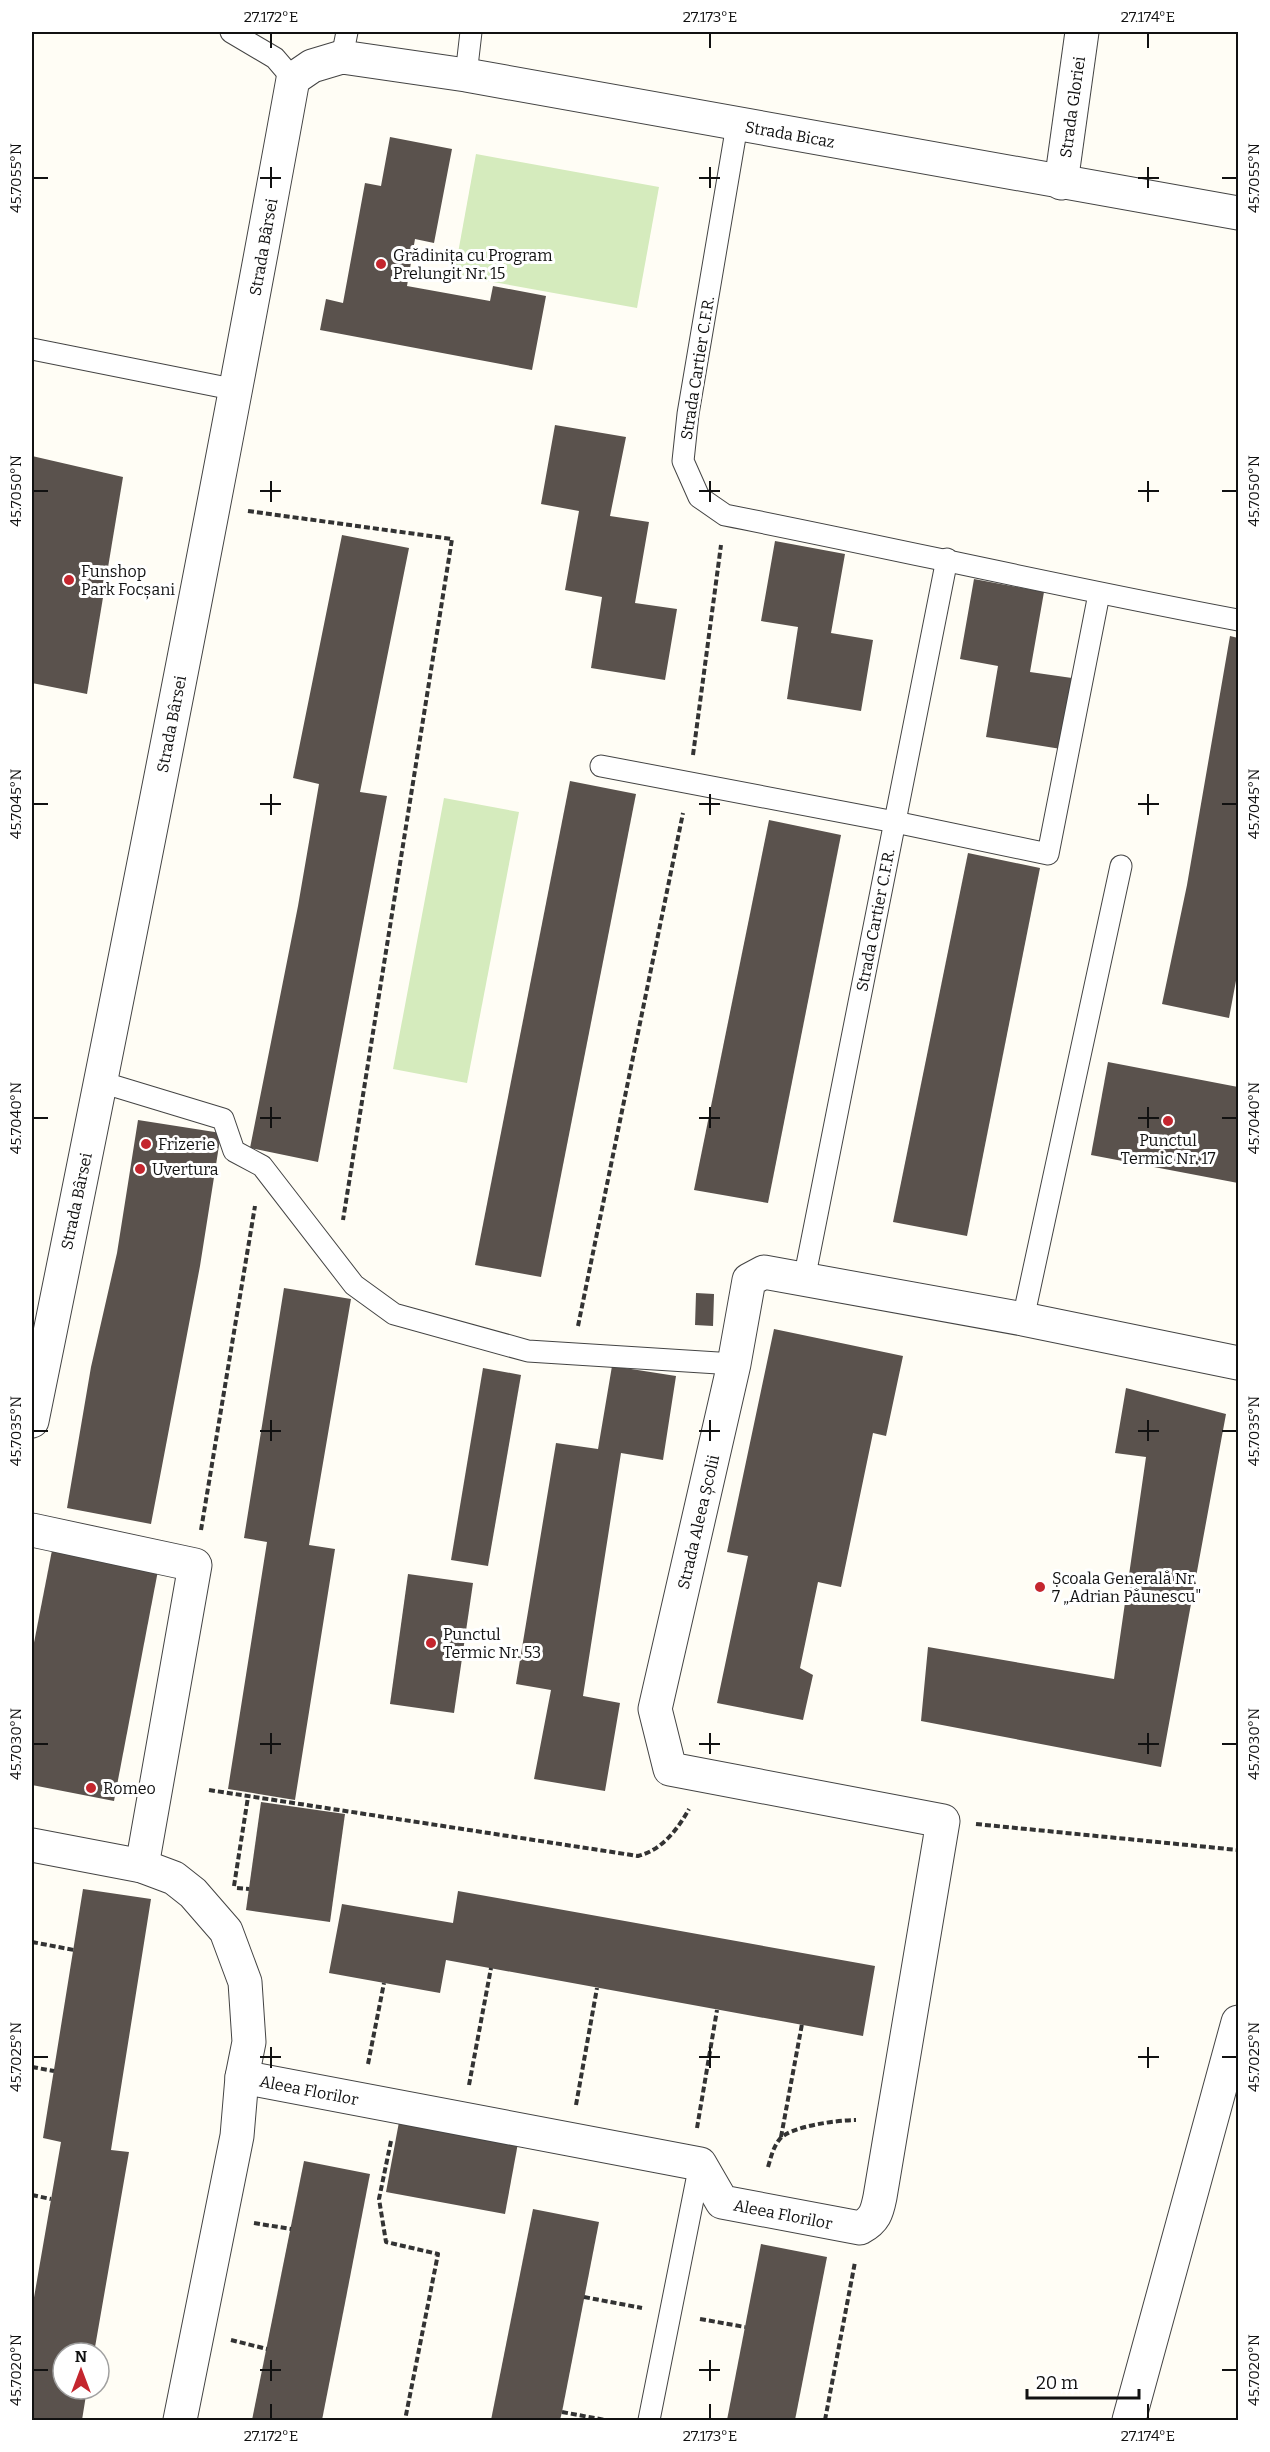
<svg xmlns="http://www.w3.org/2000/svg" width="1270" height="2452" viewBox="0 0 1270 2452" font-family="Bitter,serif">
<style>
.green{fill:#d5ebbd}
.building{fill:#5a524d}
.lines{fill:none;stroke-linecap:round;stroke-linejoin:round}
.service-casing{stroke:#444;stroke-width:23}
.minor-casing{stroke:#444;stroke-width:35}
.tertiary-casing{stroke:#444;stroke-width:35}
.path{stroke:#333;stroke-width:4;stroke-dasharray:6 3;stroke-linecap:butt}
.service{stroke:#fff;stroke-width:21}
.minor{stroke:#fff;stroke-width:33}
.tertiary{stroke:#fff;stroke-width:33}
.ticks{fill:none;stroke:#111;stroke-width:2}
.poi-dot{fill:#c4262e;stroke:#fff;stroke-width:2}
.labels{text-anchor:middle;stroke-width:6;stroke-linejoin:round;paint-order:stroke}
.street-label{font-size:16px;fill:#111;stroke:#fff}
.poi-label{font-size:16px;fill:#111;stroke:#fff;text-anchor:start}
.neatline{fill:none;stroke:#111;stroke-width:2}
.ticks-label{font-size:15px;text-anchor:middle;fill:#111}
</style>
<rect width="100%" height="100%" fill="#fffdf5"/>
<!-- green -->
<g class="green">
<polygon points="476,154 659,187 637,308 454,275"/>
<polygon points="444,798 519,812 467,1083 393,1069"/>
</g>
<!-- building -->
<g class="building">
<polygon points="390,137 452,149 434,243 415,239 407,286 490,301 493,286 546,296 532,370 320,330 326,299 343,303 365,183 381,186"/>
<polygon points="555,425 626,437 610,516 649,522 635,603 677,609 665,680 591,668 602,597 565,590 579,511 541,504"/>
<polygon points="32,456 123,477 87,694 32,683"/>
<polygon points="342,535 409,548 360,792 387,796 318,1162 250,1148 298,906 319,784 293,778"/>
<polygon points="775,541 845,554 831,633 873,640 861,711 787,699 798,627 761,621"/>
<polygon points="974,579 1044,592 1030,672 1072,678 1061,749 986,737 998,666 960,659"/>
<polygon points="1230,636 1238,638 1238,970 1229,1018 1162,1004 1187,885"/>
<polygon points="570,781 636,794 541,1277 475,1265"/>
<polygon points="769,820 841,835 768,1203 694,1190"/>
<polygon points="968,853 1040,868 967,1236 893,1222"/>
<polygon points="1108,1062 1238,1087 1238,1183 1091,1155"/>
<polygon points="138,1120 221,1133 200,1266 151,1524 67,1508 91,1367 117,1253"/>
<polygon points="284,1288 351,1299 309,1545 335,1549 295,1800 228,1789 267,1542 244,1538"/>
<polygon points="696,1293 714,1294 713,1326 695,1325"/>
<polygon points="774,1329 903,1356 886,1436 873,1433 841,1587 818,1582 800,1668 813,1675 803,1720 717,1703 748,1556 727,1552"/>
<polygon points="612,1366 676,1376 663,1460 621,1453 583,1696 620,1703 605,1791 534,1779 551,1690 516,1684 556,1443 598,1449"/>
<polygon points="483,1368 521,1375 488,1566 451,1560"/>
<polygon points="1126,1388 1226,1414 1161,1767 921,1721 928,1647 1114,1679 1146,1457 1115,1453"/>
<polygon points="54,1540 160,1560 114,1801 32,1785 32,1653"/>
<polygon points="408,1574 473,1583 454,1713 390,1704"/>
<polygon points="261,1802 345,1814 330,1922 246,1910"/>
<polygon points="83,1889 151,1899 111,2150 129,2152 94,2353 63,2353 63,2389 87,2389 82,2420 32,2420 32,2309 61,2142 43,2138"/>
<polygon points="458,1891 875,1966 863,2036 446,1960 440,1993 329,1973 342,1904 453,1923"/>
<polygon points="399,2122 518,2143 505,2214 386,2192"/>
<polygon points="304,2161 370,2174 345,2303 322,2420 252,2420"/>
<polygon points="533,2209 599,2222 562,2412 560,2420 491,2420"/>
<polygon points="761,2244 827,2257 795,2420 727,2420"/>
</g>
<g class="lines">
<!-- service casing -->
<g class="service-casing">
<g id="service">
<polyline points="231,32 275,58 293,79"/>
<polyline points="342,57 347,32"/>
<polyline points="466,75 471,32"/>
<path d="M737 125 688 414 683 461 699 497 725 515C897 549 1067 588 1238 620"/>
<polyline points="32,349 237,390"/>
<polyline points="601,766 895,822 1048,854 1099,594"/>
<polyline points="101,1082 223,1119 234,1151 262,1166 354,1285 394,1314 528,1351 734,1364"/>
<polyline points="804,1280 947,559"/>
<polyline points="1023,1319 1121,866"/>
<polyline points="649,2420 700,2164"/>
</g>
</g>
<!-- minor casing -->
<g class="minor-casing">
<g id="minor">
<polyline points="1061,183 1082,32"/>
<polyline points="32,1530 195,1565 142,1866"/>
<polyline points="32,1845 142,1866 174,1878 193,1893 226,1931 245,1982 249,2042 242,2077 237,2136 180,2420"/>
<path d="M242 2077 700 2164 722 2202 860 2228C875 2220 877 2212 880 2197L943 1821 670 1769 655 1709 734 1364 749 1280 764 1272 1023 1319 1238 1363"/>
<polyline points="1129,2420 1238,2022"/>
</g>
</g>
<!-- tertiary casing -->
<g class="tertiary-casing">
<path id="tertiary" d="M32 1421C123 974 212 527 293 79L312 66 342 57 466 75 1238 213"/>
</g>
<!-- path -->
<g class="path">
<polyline points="248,511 452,539 343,1220"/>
<polyline points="693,755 721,545"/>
<polyline points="578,1326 683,813"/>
<polyline points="201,1530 255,1206"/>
<path d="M209 1790 638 1856C662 1850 678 1829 689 1809"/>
<polyline points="976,1824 1238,1850"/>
<polyline points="234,1886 248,1797"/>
<polyline points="237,1888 249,1889"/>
<polyline points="32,1942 74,1950"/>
<polyline points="368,2064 384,1983"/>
<polyline points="32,2067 54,2071"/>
<polyline points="469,2085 491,1968"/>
<polyline points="576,2105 597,1988"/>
<polyline points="697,2128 717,2010"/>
<polyline points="781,2137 802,2024"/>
<polyline points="391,2141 379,2199 386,2242 438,2254 405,2420"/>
<path d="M768 2167C771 2157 773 2148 779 2140 789 2126 839 2120 856 2120"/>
<polyline points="32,2195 51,2199"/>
<polyline points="254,2223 291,2229"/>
<polyline points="584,2297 642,2308"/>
<polyline points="700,2319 745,2327"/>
<polyline points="231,2340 267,2349"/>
<polyline points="562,2412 605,2420"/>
<polyline points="825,2420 855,2262"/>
</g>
<!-- service -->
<use href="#service" class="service"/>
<!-- minor -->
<use href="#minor" class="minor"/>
<!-- tertiary -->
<use href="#tertiary" class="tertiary"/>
</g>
<!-- ticks -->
<path class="ticks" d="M271 33V48M710 33V48M1148 33V48M271 167V188M710 167V188M1148 167V188M33 178H48M260 178H281M699 178H720M1138 178H1159M1222 178H1237M271 481V502M710 481V502M1148 481V502M33 491H48M260 491H281M699 491H720M1138 491H1159M1222 491H1237M271 794V815M710 794V815M1148 794V815M33 804H48M260 804H281M699 804H720M1138 804H1159M1222 804H1237M271 1107V1128M710 1107V1128M1148 1107V1128M33 1118H48M260 1118H281M699 1118H720M1138 1118H1159M1222 1118H1237M271 1420V1441M710 1420V1441M1148 1420V1441M33 1431H48M260 1431H281M699 1431H720M1138 1431H1159M1222 1431H1237M271 1733V1754M710 1733V1754M1148 1733V1754M33 1744H48M260 1744H281M699 1744H720M1138 1744H1159M1222 1744H1237M271 2047V2068M710 2047V2068M1148 2047V2068M33 2057H48M260 2057H281M699 2057H720M1138 2057H1159M1222 2057H1237M271 2360V2381M710 2360V2381M33 2370H48M260 2370H281M699 2370H720M1222 2370H1237M271 2404V2419M710 2404V2419M1148 2404V2419"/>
<!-- markers -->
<g class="poi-dot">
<circle cx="381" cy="264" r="6"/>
<circle cx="69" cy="580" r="6"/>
<circle cx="1168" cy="1121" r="6"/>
<circle cx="146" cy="1144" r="6"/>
<circle cx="140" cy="1169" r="6"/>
<circle cx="1040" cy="1587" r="6"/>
<circle cx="431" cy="1643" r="6"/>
<circle cx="91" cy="1788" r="6"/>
</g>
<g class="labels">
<!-- street labels -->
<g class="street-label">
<text transform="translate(1072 107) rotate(-82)" y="6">Strada Gloriei</text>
<text transform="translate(790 134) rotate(10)" y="6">Strada Bicaz</text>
<text transform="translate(263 247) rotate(-80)" y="6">Strada Bârsei</text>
<text transform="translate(697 368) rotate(-81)" y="6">Strada Cartier C.F.R.</text>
<text transform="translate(171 724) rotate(-79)" y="6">Strada Bârsei</text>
<text transform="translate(875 920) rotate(-79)" y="6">Strada Cartier C.F.R.</text>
<text transform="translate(76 1201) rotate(-78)" y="6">Strada Bârsei</text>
<text transform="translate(698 1522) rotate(-77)" y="6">Strada Aleea Școlii</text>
<text transform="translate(309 2090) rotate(11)" y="6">Aleea Florilor</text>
<text transform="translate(783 2214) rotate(11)" y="6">Aleea Florilor</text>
</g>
<!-- poi labels -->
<g class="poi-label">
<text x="393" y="261">Grădinița cu Program<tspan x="393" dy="18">Prelungit Nr. 15</tspan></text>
<text x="81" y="577">Funshop<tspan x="81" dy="18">Park Focșani</tspan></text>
<text x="1168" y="1146" text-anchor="middle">Punctul<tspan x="1168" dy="18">Termic Nr. 17</tspan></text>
<text x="158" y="1150">Frizerie</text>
<text x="152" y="1175">Uvertura</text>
<text x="1052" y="1584">Școala Generală Nr.<tspan x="1052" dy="18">7 „Adrian Păunescu"</tspan></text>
<text x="443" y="1640">Punctul<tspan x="443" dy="18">Termic Nr. 53</tspan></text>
<text x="103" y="1794">Romeo</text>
</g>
</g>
<!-- border -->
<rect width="1270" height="2452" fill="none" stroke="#ffffff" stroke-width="66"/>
<!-- north arrow -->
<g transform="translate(81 2371)"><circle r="28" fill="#ffffff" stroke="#a0a0a0" stroke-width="1.5"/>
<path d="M0-4.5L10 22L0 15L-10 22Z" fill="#c4262e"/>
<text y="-9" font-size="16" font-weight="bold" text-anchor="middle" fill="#111111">N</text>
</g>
<!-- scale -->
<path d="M1027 2389v9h112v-9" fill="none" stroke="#111111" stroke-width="3"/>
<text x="1036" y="2389" font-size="18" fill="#111111" stroke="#ffffff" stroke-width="4.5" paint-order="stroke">20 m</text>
<rect x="33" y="33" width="1204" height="2386" class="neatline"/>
<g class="ticks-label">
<text x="271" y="22">27.172°E</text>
<text x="710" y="22">27.173°E</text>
<text x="1148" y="22">27.174°E</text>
<text transform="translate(16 178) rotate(-90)" y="5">45.7055°N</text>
<text transform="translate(1254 178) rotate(-90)" y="5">45.7055°N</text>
<text transform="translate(16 491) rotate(-90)" y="5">45.7050°N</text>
<text transform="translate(1254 491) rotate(-90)" y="5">45.7050°N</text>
<text transform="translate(16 804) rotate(-90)" y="5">45.7045°N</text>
<text transform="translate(1254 804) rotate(-90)" y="5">45.7045°N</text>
<text transform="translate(16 1118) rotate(-90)" y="5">45.7040°N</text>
<text transform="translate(1254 1118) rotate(-90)" y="5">45.7040°N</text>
<text transform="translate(16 1431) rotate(-90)" y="5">45.7035°N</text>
<text transform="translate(1254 1431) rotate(-90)" y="5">45.7035°N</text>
<text transform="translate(16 1744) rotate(-90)" y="5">45.7030°N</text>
<text transform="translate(1254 1744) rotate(-90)" y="5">45.7030°N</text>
<text transform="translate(16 2057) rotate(-90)" y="5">45.7025°N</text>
<text transform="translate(1254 2057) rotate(-90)" y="5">45.7025°N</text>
<text transform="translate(16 2370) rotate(-90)" y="5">45.7020°N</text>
<text transform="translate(1254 2370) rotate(-90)" y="5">45.7020°N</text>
<text x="271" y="2441">27.172°E</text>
<text x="710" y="2441">27.173°E</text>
<text x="1148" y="2441">27.174°E</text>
</g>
</svg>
